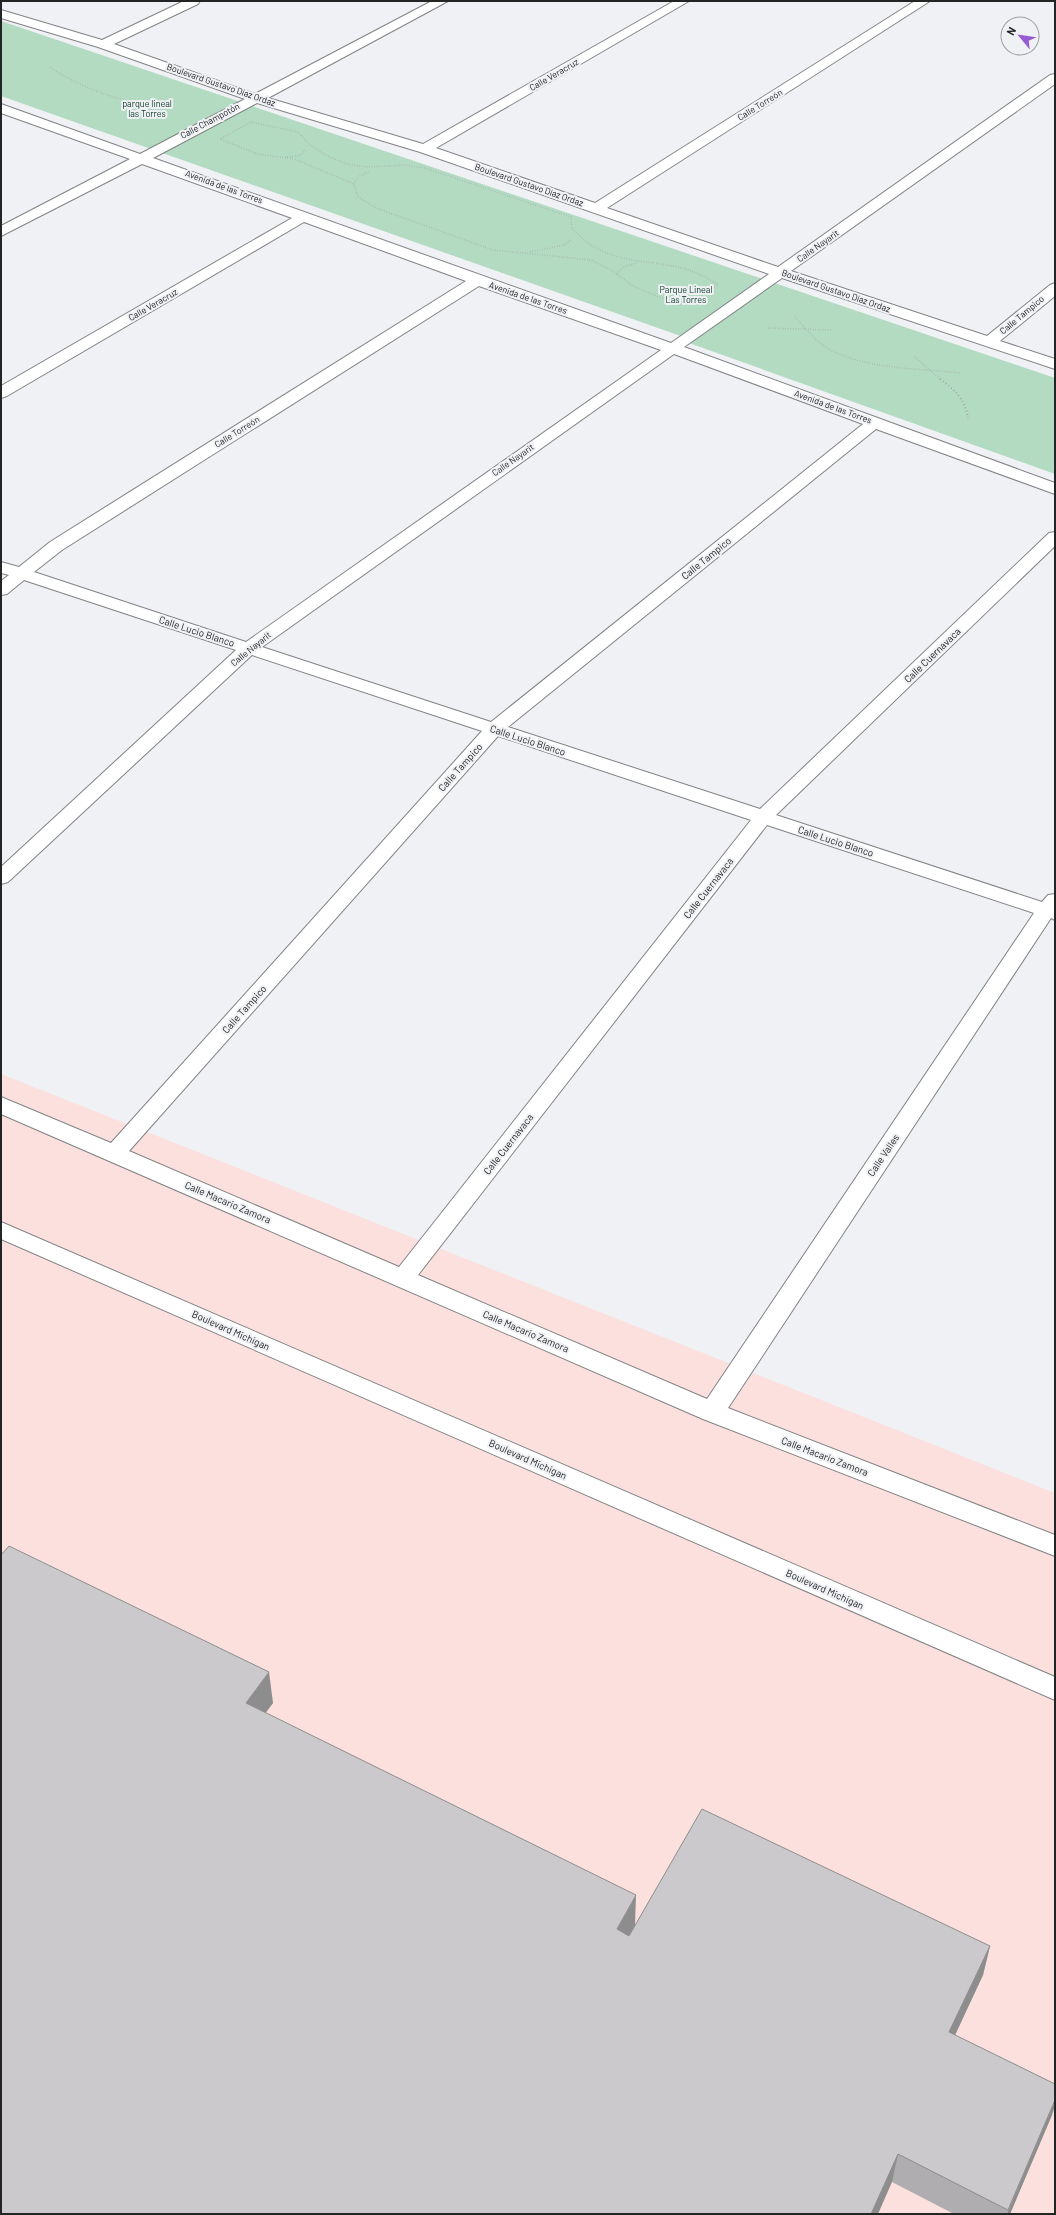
<svg xmlns="http://www.w3.org/2000/svg" width="1056" height="2215" viewBox="0 0 1056 2215" font-family="Barlow,sans-serif">
<style>
.industrial{fill:#fbe0de}
.green{fill:#b2dbc1}
.lines{fill:none;stroke-linecap:round;stroke-linejoin:round}
.minor-casing{stroke:#818385;stroke-width:2}
.path-far1{stroke:#a5a7a9;stroke-width:1.5;stroke-dasharray:0.5 2;stroke-linecap:butt}
.path{stroke:#a5a7a9;stroke-width:2;stroke-dasharray:1 2.5;stroke-linecap:butt}
.minor{fill:#fff;fill-rule:evenodd}
.wall{fill:#afadaf}
.shaded-wall{fill:#8e8d8e}
.building{fill:#cbc9cb;stroke:#8e8d8e}
.labels{text-anchor:middle;stroke-width:4;stroke-linejoin:round;paint-order:stroke}
.far-street-label{font-size:9px;fill:#232424;stroke:#eff1f4}
.far-park-label{font-size:9px;fill:#06361f;stroke:#eff1f4}
.street-label{font-size:10px;fill:#232424;stroke:#eff1f4}
</style>
<rect width="100%" height="100%" fill="#eff1f4"/>
<!-- industrial -->
<polygon class="industrial" points="1,1074 1055,1493 1055,2214 1,2214"/>
<!-- green -->
<polygon class="green" points="1,21 1055,378 1055,474 689,343 692,340 1,96"/>
<g class="lines">
<!-- minor casing -->
<g class="minor-casing">
<g id="minor">
<path d="M184 1H200L198 4 114 44 255 94 432 1H448L268 98 423 144 674 1H689L436 148 595 203 915 1H930L607 208 778 267 1050 75 1055 74V84L791 271 987 336 1050 285 1055 283V296L1000 341 1055 359V369L782 278 684 347 1055 483V494L876 429 508 727 760 809 1049 533 1055 532V546L776 815 1042 902 1048 895 1055 894V920L1051 918 728 1408 1055 1535V1556L703 1419 1 1114V1097L111 1143 482 731 252 655 8 882 1 884V867L236 650 24 580 7 594 1 595V581L9 575 1 573V562L19 567 50 542 466 281 304 222 7 396 1 398V386L292 218 142 164 1 236V226L130 159 1 113V104L140 154 245 99 98 47 1 18V10L102 40ZM257 103 420 152 769 274 671 343 153 158ZM479 286 661 350 246 642 34 572 62 550ZM674 354 863 424 491 722 262 647ZM498 736 751 820 399 1267 129 1151ZM767 825 1034 913 707 1399 418 1275Z"/>
<polygon points="1,1222 1055,1677 1055,1700 1,1239"/>
</g>
</g>
<!-- path-far1 -->
<g class="path-far1">
<path d="M50 67C82 89 121 101 159 108"/>
<polyline points="136,104 150,113"/>
<path d="M251 122 298 132 309 144 325 155 347 164 368 167 404 165 425 168 571 217 572 229C581 237 590 246 602 251 643 269 677 256 718 285L689 303 659 297 633 286 613 271 591 260 493 250 376 208 358 197 354 184 294 159 258 154 220 139Z"/>
<polyline points="285,157 299,156 306,150"/>
<polyline points="354,184 358,177 370,171"/>
<polyline points="530,252 564,245 572,239"/>
<polyline points="617,274 623,267 637,263"/>
<path d="M795 317C806 329 817 343 831 350 870 370 918 368 960 373"/>
<polyline points="768,328 831,330"/>
<polyline points="915,357 941,380"/>
</g>
<!-- path -->
<path class="path" d="M940 379C955 390 965 399 968 418"/>
<!-- minor -->
<use href="#minor" class="minor"/>
</g>
<!-- wall -->
<polygon class="wall" points="9,1546 273,1703 265,1713 635,1925 629,1936 990,1946 983,1975 955,2035 1052,2115 1010,2214 954,2214 892,2182"/>
<!-- shaded-wall -->
<g class="shaded-wall">
<polygon points="269,1672 273,1703 250,1734 246,1703"/>
<polygon points="636,1895 635,1925 615,1959 617,1929"/>
<polygon points="990,1946 983,1975 943,2061 949,2032"/>
<polygon points="1055,2100 1055,2106 1052,2115 1010,2214 1007,2214"/>
<polygon points="898,2154 892,2182 878,2214 871,2214"/>
</g>
<!-- building -->
<polygon class="building" points="9,1546 269,1672 246,1703 636,1895 617,1929 629,1936 702,1809 990,1946 949,2032 1055,2084 1055,2100 1008,2210 898,2154 871,2214 1,2214 1,1555"/>
<g class="labels">
<!-- far-street labels -->
<g class="far-street-label">
<text transform="translate(554 75) rotate(-30)" y="3">Calle Veracruz</text>
<text transform="translate(221 85) rotate(19)" y="3">Boulevard Gustavo Díaz Ordaz</text>
<text transform="translate(760 105) rotate(-32)" y="3">Calle Torreón</text>
<text transform="translate(210 121) rotate(-28)" y="3">Calle Champotón</text>
<text transform="translate(529 185) rotate(19)" y="3">Boulevard Gustavo Díaz Ordaz</text>
<text transform="translate(224 187) rotate(20)" y="3">Avenida de las Torres</text>
<text transform="translate(818 246) rotate(-35)" y="3">Calle Nayarit</text>
<text transform="translate(836 291) rotate(19)" y="3">Boulevard Gustavo Díaz Ordaz</text>
<text transform="translate(528 298) rotate(19)" y="3">Avenida de las Torres</text>
<text transform="translate(153 305) rotate(-30)" y="3">Calle Veracruz</text>
<text transform="translate(1022 315) rotate(-40)" y="3">Calle Tampico</text>
<text transform="translate(833 407) rotate(20)" y="3">Avenida de las Torres</text>
<text transform="translate(237 432) rotate(-32)" y="3">Calle Torreón</text>
<text transform="translate(513 460) rotate(-35)" y="3">Calle Nayarit</text>
<text transform="translate(251 649) rotate(-39)" y="3">Calle Nayarit</text>
</g>
<!-- far-park labels -->
<g class="far-park-label">
<text x="147" y="107">parque lineal<tspan x="147" dy="10">las Torres</tspan></text>
<text x="686" y="293">Parque Lineal<tspan x="686" dy="10">Las Torres</tspan></text>
</g>
<!-- street labels -->
<g class="street-label">
<text transform="translate(706 558) rotate(-39)" y="4">Calle Tampico</text>
<text transform="translate(197 631) rotate(18)" y="4">Calle Lucio Blanco</text>
<text transform="translate(932 655) rotate(-44)" y="4">Calle Cuernavaca</text>
<text transform="translate(528 740) rotate(18)" y="4">Calle Lucio Blanco</text>
<text transform="translate(460 767) rotate(-48)" y="4">Calle Tampico</text>
<text transform="translate(836 841) rotate(18)" y="4">Calle Lucio Blanco</text>
<text transform="translate(708 888) rotate(-52)" y="4">Calle Cuernavaca</text>
<text transform="translate(244 1009) rotate(-48)" y="4">Calle Tampico</text>
<text transform="translate(508 1144) rotate(-52)" y="4">Calle Cuernavaca</text>
<text transform="translate(883 1155) rotate(-56)" y="4">Calle Valles</text>
<text transform="translate(228 1202) rotate(23)" y="4">Calle Macario Zamora</text>
<text transform="translate(231 1330) rotate(24)" y="4">Boulevard Michigan</text>
<text transform="translate(526 1331) rotate(23)" y="4">Calle Macario Zamora</text>
<text transform="translate(825 1456) rotate(21)" y="4">Calle Macario Zamora</text>
<text transform="translate(528 1459) rotate(24)" y="4">Boulevard Michigan</text>
<text transform="translate(825 1589) rotate(24)" y="4">Boulevard Michigan</text>
</g>
</g>
<!-- border -->
<rect width="1056" height="2215" fill="none" stroke="#232424" stroke-width="4"/>
<!-- north arrow -->
<g transform="translate(1020 36) rotate(299)"><circle r="19" fill="#eff1f4" stroke="#9d9fa1"/>
<path d="M0-3L7 15L0 10L-7 15Z" fill="#975bd3"/>
<text y="-6" font-size="11" font-weight="bold" text-anchor="middle" fill="#232424">N</text>
</g>
</svg>
